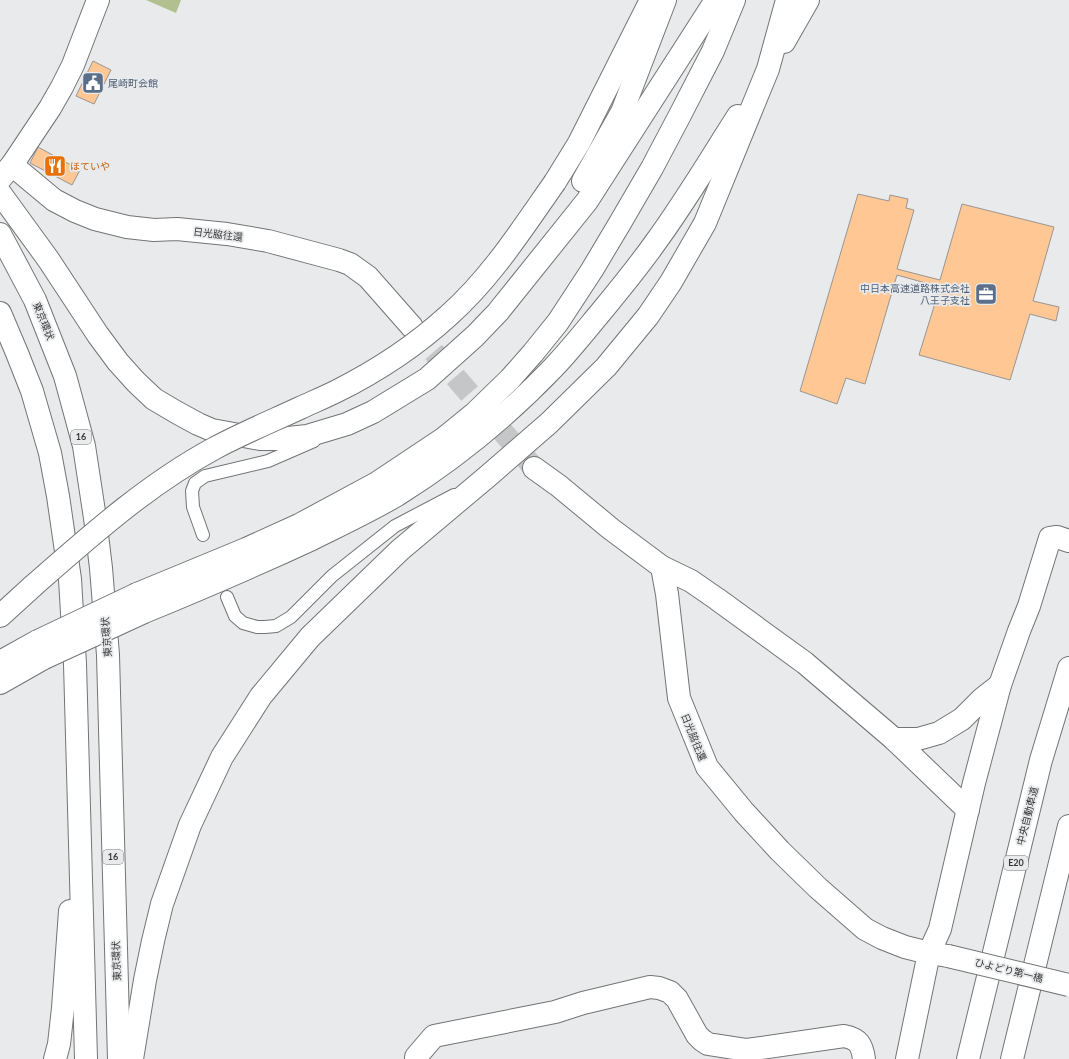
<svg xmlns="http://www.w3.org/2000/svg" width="1069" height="1059" viewBox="0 0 1069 1059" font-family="Lato,'Noto Sans JP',sans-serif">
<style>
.green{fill:#b0c18f}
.building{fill:#ffc793;stroke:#989593}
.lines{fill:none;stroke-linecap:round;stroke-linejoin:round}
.street-tunnel{stroke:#c5c6c8;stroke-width:22;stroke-dasharray:22 11;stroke-linecap:butt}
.lane-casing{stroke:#727476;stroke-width:14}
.street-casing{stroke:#727476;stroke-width:24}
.highway-casing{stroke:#727476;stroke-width:24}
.lane{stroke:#fff;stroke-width:12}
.street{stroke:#fff;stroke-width:22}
.highway{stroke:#fff;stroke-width:22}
.street-bridge-casing{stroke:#727476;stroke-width:24;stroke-linecap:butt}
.highway-bridge-casing{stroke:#727476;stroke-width:24;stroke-linecap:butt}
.street-bridge{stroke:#fff;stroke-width:22}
.highway-bridge{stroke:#fff;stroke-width:22}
.labels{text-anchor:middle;stroke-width:3.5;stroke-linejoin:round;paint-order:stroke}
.shield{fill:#e8eaec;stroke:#6c6d6e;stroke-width:1}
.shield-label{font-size:9px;font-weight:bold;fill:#373738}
.service-label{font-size:10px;fill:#4e5e75;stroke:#e8eaec;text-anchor:start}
.food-label{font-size:10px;fill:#c56008;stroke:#e8eaec;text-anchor:start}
.street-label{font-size:10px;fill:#373738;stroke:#e8eaec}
</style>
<rect width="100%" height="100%" fill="#e8eaec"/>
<!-- green -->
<polygon class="green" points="146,0 181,0 176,13"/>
<!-- building -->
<g class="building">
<polygon points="93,61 111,70 94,104 76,96"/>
<polygon points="38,147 80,170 72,185 30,163"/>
<polygon points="858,194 889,201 890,195 908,199 906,208 914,210 897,269 940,280 962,204 1054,227 1033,301 1059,307 1056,321 1030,314 1010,380 919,355 940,287 897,275 865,384 846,378 837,404 800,391"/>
</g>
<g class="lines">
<!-- street-tunnel -->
<polyline class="street-tunnel" points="412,327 534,468"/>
<!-- lane casing -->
<g class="lane-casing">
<g id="lane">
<polyline points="203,535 193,507 192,491 195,483 205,476 268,461 314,441"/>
<polyline points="227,597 235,616 243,623 257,627 265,627 276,626 291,617 332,576 395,526 454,495"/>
</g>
</g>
<!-- street casing -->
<g class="street-casing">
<g id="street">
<polyline points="12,165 54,200 75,211 95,219 127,227 154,230 177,229 227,234 268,241 339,260 350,264 368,277 412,327"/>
<polyline points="0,179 12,165 50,108 62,87 73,65 98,0"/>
<polyline points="534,468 559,486 611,529 662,567 667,594 679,698 707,767 744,812 780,851 818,888 865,929 882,938 905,947 929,953 948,956"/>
<polyline points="662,567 691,581 717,599 805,663 894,739 968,810"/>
<polyline points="894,739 918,739 939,733 962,719 982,699 1000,685"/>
<path d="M416 1059V1057L434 1036 555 1012 583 1003 650 987 659 988 670 992 677 999 697 1035 702 1040 708 1044 747 1050 844 1036C859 1039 862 1045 864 1059"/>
<polyline points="907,1059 929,953 940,929 974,783 1000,685 1019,631 1029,606 1050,538 1057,537 1069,541"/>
</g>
</g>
<!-- highway casing -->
<g class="highway-casing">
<g id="highway">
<polyline points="784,42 808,0"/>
<polyline points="583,181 622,112 665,0"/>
<polyline points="555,182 579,143 651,0"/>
<polyline points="0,193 48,259 98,335 118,362 136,382 154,399 176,412 198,424 212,430 260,439 279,439 307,436 347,424 373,412 427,379 475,336 498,312 587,201 716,0"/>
<polyline points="0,234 35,300 65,376 74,409 84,446 95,518 101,568 108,655 119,1059"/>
<polyline points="0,313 17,353 32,391 50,453 58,496 70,579 75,664 86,1059"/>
<polyline points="137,594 246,549 299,525 377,483 443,439 475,413 510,379 533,353 558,322 592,270 620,223 652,168 680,115 713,51 734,0"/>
<path d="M144 612C200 589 256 565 312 539 340 525 370 511 397 495 453 460 509 414 554 367 571 349 586 330 601 312 620 289 638 267 655 243 685 202 711 158 738 116"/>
<polyline points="0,616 33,586"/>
<polyline points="0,662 38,641"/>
<polyline points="0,683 44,658"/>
<polyline points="55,1059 59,1044 63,1008 70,911"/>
<polyline points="132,1059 145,980 153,941 162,904 190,825 222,757 261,696 310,637 400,550 488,476 549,423 606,367 648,316 671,282 705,223 768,69 787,0"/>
<polyline points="968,1059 1041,760 1069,668"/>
<polyline points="1012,1059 1069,826"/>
</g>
</g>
<!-- lane -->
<use href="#lane" class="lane"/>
<!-- street -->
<use href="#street" class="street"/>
<!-- highway -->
<use href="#highway" class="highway"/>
<!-- street-bridge casing -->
<g class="street-bridge-casing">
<polyline id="street-bridge" points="948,956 1069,985"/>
</g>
<!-- highway-bridge casing -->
<g class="highway-bridge-casing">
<g id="highway-bridge">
<path d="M33 586C90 536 148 484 215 448 243 433 272 421 300 408 313 402 325 397 337 391 377 371 415 346 448 316 491 278 522 229 555 182"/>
<polyline points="38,641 137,594"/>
<polyline points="44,658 144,612"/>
</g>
</g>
<!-- street-bridge -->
<use href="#street-bridge" class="street-bridge"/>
<!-- highway-bridge -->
<use href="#highway-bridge" class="highway-bridge"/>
</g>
<!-- icons -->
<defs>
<g id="civic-square" transform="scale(1.15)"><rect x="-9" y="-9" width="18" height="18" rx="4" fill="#5c6f8a" stroke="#e8eaec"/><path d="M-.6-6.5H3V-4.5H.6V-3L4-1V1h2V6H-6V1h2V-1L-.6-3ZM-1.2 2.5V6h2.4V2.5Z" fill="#fff"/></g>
<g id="restaurant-square" transform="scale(1.15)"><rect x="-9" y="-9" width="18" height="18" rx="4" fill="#e8710a" stroke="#e8eaec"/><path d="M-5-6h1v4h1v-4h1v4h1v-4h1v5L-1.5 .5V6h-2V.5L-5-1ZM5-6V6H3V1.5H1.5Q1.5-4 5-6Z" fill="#fff"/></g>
<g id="office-square" transform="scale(1.15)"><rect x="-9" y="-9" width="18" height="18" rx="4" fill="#5c6f8a" stroke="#e8eaec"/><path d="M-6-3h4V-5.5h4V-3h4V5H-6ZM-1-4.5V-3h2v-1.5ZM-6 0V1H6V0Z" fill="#fff"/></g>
</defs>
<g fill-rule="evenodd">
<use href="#civic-square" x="93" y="83"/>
<use href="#restaurant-square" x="55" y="166"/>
<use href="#office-square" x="986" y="294"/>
</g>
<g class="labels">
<!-- shield labels -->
<g class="shield">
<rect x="71" y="430" width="20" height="14" rx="3"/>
<rect x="103" y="850" width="20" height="14" rx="3"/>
<rect x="1004" y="856" width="24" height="14" rx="3"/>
</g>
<g class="shield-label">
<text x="81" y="440">16</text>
<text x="113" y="860">16</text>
<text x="1016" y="866">E20</text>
</g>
<!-- service labels -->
<g class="service-label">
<text x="108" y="87">尾崎町会館</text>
<text x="970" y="292" text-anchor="end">中日本高速道路株式会社<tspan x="970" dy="12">八王子支社</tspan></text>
</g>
<!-- food labels -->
<g class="food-label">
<text x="70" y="170">ほていや</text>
</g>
<!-- street labels -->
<g class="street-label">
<text transform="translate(218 234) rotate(7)" y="4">日光脇往還</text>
<text transform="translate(44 321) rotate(68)" y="4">東京環状</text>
<text transform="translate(106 637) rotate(-94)" y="4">東京環状</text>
<text transform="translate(694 737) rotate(68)" y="4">日光脇往還</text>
<text transform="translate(1027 816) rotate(-76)" y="4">中央自動車道</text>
<text transform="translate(116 961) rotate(-92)" y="4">東京環状</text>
<text transform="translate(1009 970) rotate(14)" y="4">ひよどり第一橋</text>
</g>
</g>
</svg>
